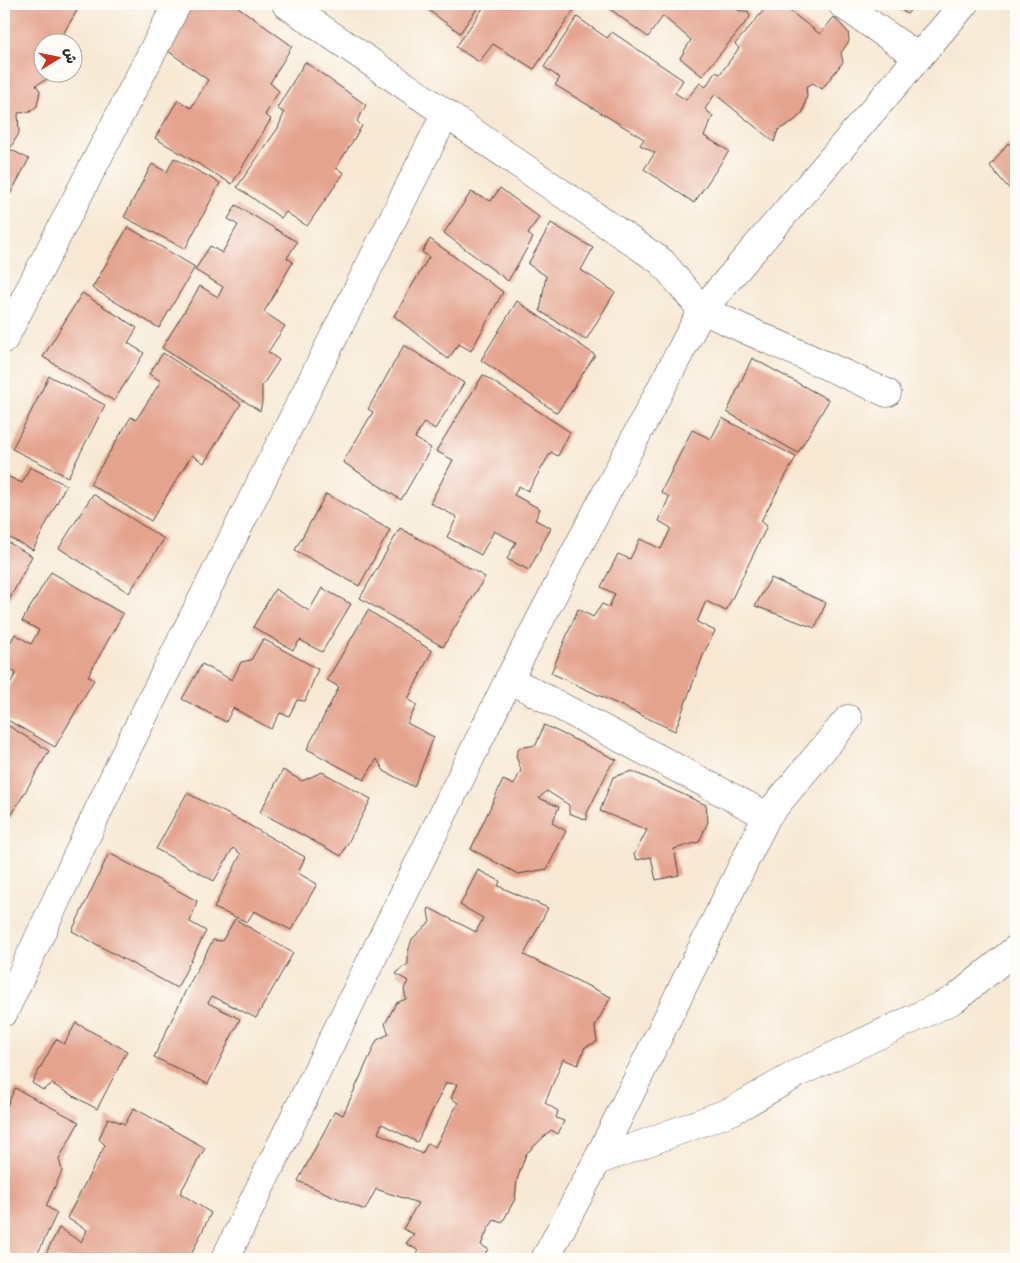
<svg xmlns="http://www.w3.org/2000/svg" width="1020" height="1263" viewBox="0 0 1020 1263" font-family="'Indie Flower','Playpen Sans Arabic',sans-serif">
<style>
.building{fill:#e4a38d;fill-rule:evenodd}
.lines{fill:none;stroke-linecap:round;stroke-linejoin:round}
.street-casing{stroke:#4a4744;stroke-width:29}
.street{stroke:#fff;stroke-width:28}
</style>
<rect width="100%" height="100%" fill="#fdfcf7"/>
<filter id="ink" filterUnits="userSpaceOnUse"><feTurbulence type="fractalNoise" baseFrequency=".02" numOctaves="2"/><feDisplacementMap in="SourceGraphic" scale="10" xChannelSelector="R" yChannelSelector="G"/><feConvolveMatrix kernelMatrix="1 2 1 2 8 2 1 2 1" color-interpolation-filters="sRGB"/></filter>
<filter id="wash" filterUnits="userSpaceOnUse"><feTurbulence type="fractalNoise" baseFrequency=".0096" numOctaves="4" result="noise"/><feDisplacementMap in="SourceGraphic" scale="20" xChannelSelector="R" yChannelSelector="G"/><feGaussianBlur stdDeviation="1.12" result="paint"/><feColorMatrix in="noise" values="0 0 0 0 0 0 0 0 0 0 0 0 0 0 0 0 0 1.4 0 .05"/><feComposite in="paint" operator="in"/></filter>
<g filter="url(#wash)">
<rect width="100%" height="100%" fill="#f7e8d3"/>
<g id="blocks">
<!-- building -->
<g class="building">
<polygon points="4,4 81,4 58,42 42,42 42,72 52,72 49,78 36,85 40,91 37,106 30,112 18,113 19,133 11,147 4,144"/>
<polygon points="192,4 239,4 238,7 292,46 270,83 279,91 265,115 271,119 232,184 155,138 178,100 191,108 208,80 168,51"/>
<polygon points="420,4 480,4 460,33"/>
<polygon points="486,4 578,4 534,69 493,44 479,62 456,47"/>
<polygon points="603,4 734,4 739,11 748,11 750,17 702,76 680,58 691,40 663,16 648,37"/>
<polygon points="769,4 784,4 783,6 820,34 834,17 848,32 849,41 841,53 843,62 822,89 813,83 806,87 807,96 803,112 794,121 778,130 774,142 715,94 705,109 713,116 704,136 729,151 694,203 644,169 655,153 640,145 644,139 555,85 560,78 544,67 577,17 607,38 612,32 683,80 675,93 686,100 700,83 706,87 715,72 720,74 739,48 735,44"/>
<polygon points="892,4 916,4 907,14"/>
<polygon points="305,62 366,105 357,121 362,126 336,168 344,173 307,226 286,212 281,218 237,187 278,128 284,113 277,108"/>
<polygon points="1008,143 1016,150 1016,197 990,166"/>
<polygon points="4,146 29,159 4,206"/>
<polygon points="174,158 220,183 185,249 124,217 152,164 167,172"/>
<polygon points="500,188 539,217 528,234 533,238 508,281 444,233 471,192 491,201"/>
<polygon points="236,205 297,242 287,258 293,262 264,312 285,326 268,352 279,360 262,386 262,402 260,411 162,348 200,286 218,297 223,287 195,270 210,246 222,253 238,225 228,219"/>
<polygon points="551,223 593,248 581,270 615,292 586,340 540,311 546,276 528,264"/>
<polygon points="128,227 195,267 159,328 92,288"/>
<polygon points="430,239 503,292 471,351 459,344 448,359 394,316 429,257 422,252"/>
<polygon points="82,293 137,328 128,343 144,353 114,401 43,357"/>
<polygon points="517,301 595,355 557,413 481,360"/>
<polygon points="404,345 464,383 435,429 424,422 415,438 431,448 401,500 343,462 373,412 368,409"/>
<polygon points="163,353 241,404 204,463 192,455 151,521 90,484 131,417 136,420 161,381 149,374"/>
<polygon points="752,358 829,400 798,453 727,412"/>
<polygon points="483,375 570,432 558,456 551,452 528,491 519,486 514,495 540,509 535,520 551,528 529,570 507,559 516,542 494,531 481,555 447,537 457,517 430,503 453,460 436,451"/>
<polygon points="49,376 105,405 68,477 12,449"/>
<polygon points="722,418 796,457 761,521 767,526 726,611 706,601 697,622 715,631 704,653 675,731 551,673 578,609 593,617 602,604 609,607 615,594 601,587 618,554 630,559 640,539 661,549 671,528 659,521 669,497 661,492 692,430 711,439"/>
<polygon points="30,467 66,485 33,550 4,535 4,482 7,476 22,483"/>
<polygon points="93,494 164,539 129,593 59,548"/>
<polygon points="326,494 390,530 359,586 295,550"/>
<polygon points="400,528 485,577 443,647 360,598"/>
<polygon points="4,540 32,556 4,610"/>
<polygon points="51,572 123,614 88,676 94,680 55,747 4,718 4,695 16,673 4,666 4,654 15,634 31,644 39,630 22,621"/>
<polygon points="771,578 826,603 815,628 755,606"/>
<polygon points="322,588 351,604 322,652 300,640 293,650 253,627 275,589 309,611"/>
<polygon points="368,610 432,651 408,699 417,705 407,723 434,737 414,787 384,771 377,759 364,780 307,749 339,687 327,680"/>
<polygon points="263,639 318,669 305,701 297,700 289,716 280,713 271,729 233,708 226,722 182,699 202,664 232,680 241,662 251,660"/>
<polygon points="4,723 49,751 4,828"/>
<polygon points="544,725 617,760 611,765 587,813 587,820 569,813 569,805 547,791 539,798 559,807 552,823 566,831 547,869 518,874 471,849 503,780 514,785 521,770 516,756 519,748 536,745"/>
<polygon points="283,770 302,781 322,772 371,799 341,856 260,812"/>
<polygon points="632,771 706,805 708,822 699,842 674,849 679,875 656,880 651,857 637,860 634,855 647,830 600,811 613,777"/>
<polygon points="187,793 247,824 305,857 298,873 317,884 291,930 254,911 247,922 214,908 241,854 233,848 214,881 156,849"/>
<polygon points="109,853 197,901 190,922 206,931 177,988 72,931"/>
<path d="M478 870 500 881 498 886 548 908 524 955 611 997 595 1026 597 1042 585 1047 578 1065 563 1059 545 1103 558 1111 556 1118 564 1121 558 1134 551 1130 526 1154 517 1180 515 1199 502 1223 494 1220 488 1229 481 1245 488 1249 482 1259H413L419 1251 406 1243 414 1234 403 1229 418 1203 376 1189 365 1210 298 1181 335 1111 343 1115 377 1040 389 1034 385 1024 396 1003 406 999 404 989 408 981 396 974 399 970 408 964V952L412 939 430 922 428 911 429 908 476 932 483 918 460 905ZM446 1083 457 1084 451 1098 458 1103 435 1147 428 1143 422 1154 378 1133 382 1124 417 1142Z"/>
<polygon points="235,919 293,953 256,1018 212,996 208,1003 240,1019 208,1084 154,1057 185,992 213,940 222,941"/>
<polygon points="76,1023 127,1051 97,1109 52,1084 43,1090 32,1083 56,1039 64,1044"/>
<polygon points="15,1088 79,1122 59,1159 62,1171 46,1206 57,1213 35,1259 4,1258 4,1113"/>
<polygon points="134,1108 205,1148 180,1193 211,1213 189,1259 43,1259 59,1228 81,1242 87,1230 67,1218 105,1145 99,1139 108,1118 125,1124"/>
</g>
</g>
</g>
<g filter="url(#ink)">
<use href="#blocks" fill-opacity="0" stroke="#4a4744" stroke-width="1"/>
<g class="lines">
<!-- street casing -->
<g class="street-casing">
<g id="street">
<polyline points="286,4 662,262 702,310 887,393"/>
<polyline points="842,4 917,56"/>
<polyline points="4,339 177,4"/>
<polyline points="509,679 767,816"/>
<polyline points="4,1012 128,747 446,113"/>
<polyline points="597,1161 732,1111 800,1072 955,999 1016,949"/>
<polyline points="225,1259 509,679 702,310 964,4"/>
<polyline points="545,1259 597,1161 767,816 848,719"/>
</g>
</g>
<!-- street -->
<use href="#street" class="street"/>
</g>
</g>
<!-- margin -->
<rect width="1020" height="1263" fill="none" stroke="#fdfcf7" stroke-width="20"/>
<!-- north arrow -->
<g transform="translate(58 58) rotate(80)"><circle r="24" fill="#fdfcf7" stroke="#a9a8a5"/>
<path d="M0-4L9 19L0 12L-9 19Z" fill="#c8321e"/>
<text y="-8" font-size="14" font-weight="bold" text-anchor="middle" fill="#2b2b2b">ش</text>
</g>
</svg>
